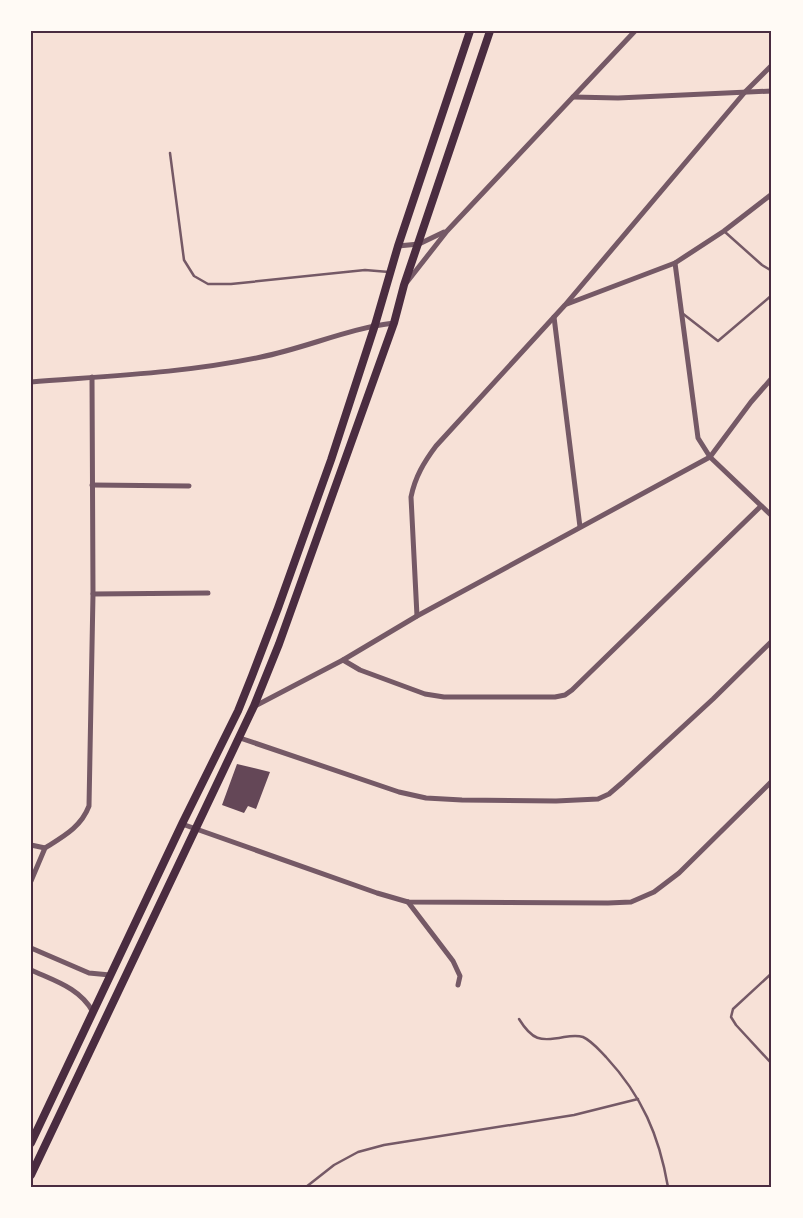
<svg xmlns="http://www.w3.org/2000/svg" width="803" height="1218" viewBox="0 0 803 1218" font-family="Poppins,sans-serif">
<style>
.building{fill:#644757}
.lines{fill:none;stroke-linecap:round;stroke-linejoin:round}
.service{stroke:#755966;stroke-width:2.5}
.minor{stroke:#755966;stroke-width:5}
.secondary{stroke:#4a2c40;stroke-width:8}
.neatline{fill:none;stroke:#4a2c40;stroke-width:2}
</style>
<rect width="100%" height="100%" fill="#f7e1d7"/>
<!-- building -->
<polygon class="building" points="237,764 270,772 256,809 248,806 244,813 222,805"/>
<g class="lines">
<!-- service -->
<g class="service">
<polyline points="170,153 184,260 194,276 208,284 231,284 365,270 389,272"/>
<polyline points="725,232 762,265 772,271"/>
<polyline points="682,313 718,341 772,295"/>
<polyline points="772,973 733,1009 731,1017 736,1025 772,1064"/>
<path d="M519 1019C532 1040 540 1042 564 1037 570 1036 577 1035 583 1037 592 1041 599 1050 606 1057 642 1096 659 1135 668 1187"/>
<polyline points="306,1187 334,1165 358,1152 384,1145 574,1115 638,1099"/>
</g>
<!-- minor -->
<g class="minor">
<polyline points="573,97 618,98 772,91"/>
<polyline points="398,246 419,244 444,232"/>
<polyline points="675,263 698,438 710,457 772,516"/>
<polyline points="407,282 447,231 635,31"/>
<polyline points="567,304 675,263 724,231 772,194"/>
<polyline points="554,317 580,527"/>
<path d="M31 382C108 376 186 373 261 357 306 348 349 328 394 323"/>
<polyline points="92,485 189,486"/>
<polyline points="93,594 208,593"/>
<path d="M417 616 411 497C415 477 424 462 436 446L565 305 745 92 772 65"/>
<polyline points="343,660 360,670 425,694 444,697 555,697 565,695 572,690 761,506"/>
<polyline points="255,706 343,660 417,616 710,457 751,402 772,378"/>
<polyline points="240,738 399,792 426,798 462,800 556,801 598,799 609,794 623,782 713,699 772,641"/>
<polyline points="182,824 377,893 408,902 608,903 631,902 654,892 679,873 772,781"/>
<path d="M31 845 45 848C64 836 81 827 89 806L93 594 92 377"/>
<polyline points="31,881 45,848"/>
<polyline points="408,902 453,961 460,976 458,985"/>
<polyline points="31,948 89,973 110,975"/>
<path d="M31 970C55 981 80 988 93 1012"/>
</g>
<!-- secondary -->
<g class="secondary">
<polyline points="31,1143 182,824 238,711 252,676 278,608 331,460 375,325 398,246 470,31"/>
<polyline points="31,1175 254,706 279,644 394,323 404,285 490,31"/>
</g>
</g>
<!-- border -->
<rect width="803" height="1218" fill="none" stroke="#fffaf5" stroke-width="65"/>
<rect x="32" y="32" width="738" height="1154" class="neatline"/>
</svg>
